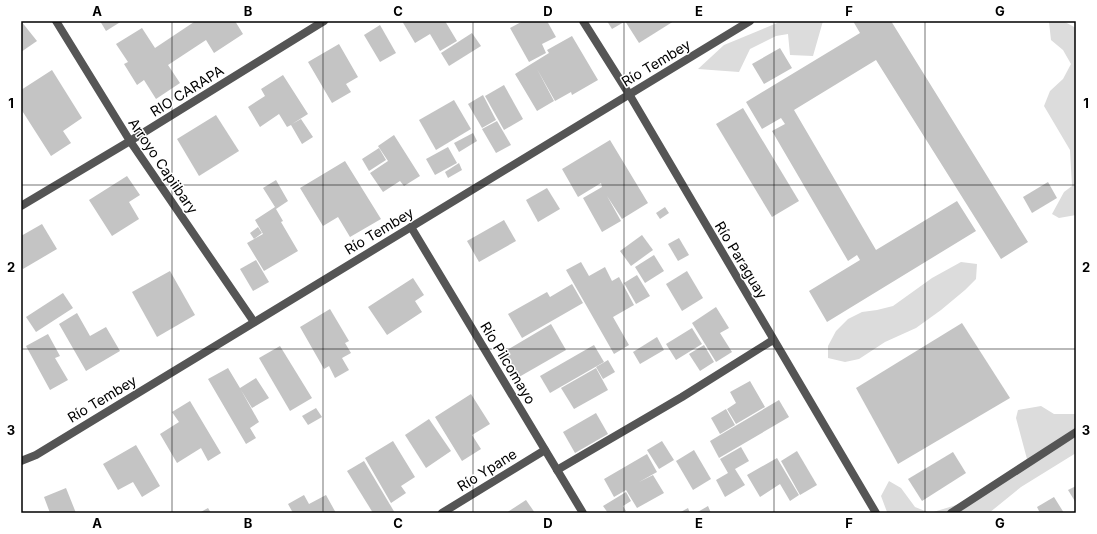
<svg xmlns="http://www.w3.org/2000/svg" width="1097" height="534" viewBox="0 0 1097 534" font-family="Inter,sans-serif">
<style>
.green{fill:#dcdcdc}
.building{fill:#c4c4c4}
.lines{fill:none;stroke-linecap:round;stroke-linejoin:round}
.street{stroke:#555;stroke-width:8}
.grid{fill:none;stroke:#000;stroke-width:1;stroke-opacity:0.55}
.labels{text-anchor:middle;stroke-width:3;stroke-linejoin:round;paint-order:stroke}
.street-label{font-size:14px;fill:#000;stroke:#fff}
.neatline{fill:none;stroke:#000;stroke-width:1.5}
.grid-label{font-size:13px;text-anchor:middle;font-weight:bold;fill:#000}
</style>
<rect width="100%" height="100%" fill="#fff"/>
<!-- green -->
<g class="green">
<polygon points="782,21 823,21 813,56 790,55 788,34 776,36 750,49 739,72 698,69 724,45"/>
<polygon points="1049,22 1065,22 1076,28 1076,215 1059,218 1052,214 1064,192 1072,186 1070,150 1044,106 1050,91 1063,79 1071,64 1063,50 1051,40"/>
<polygon points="961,262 977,264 976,279 965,290 941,310 916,328 885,342 859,359 845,362 828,358 828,346 836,331 848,319 862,312 877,310 893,306 932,278"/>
<polygon points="1041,406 1054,414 1076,414 1076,453 1021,487 989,513 888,513 887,512 881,496 889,481 901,488 915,507 930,513 976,499 1027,459 1016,418 1018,410"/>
</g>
<!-- building -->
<g class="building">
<polygon points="21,21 37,41 21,52"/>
<polygon points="100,21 122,21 106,31"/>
<polygon points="194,21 235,21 243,34 214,53 206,40 168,65 180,83 156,99 144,80 137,85 124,64 128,62 116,44 142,28 155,48 194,22"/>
<polygon points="402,21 445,21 457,41 440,51 430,34 415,43"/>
<polygon points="523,21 547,21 556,37 542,44 546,53 529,62 510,28"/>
<polygon points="607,21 623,21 624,22 612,29"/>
<polygon points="625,21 674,21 639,43"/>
<polygon points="853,21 891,21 1028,242 1001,259 876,60 794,110 876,250 957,201 976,231 827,322 809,291 860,260 857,255 848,261 772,131 785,124 781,118 762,129 746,102 860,33"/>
<polygon points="380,25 396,53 380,62 364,35"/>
<polygon points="472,33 481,46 449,66 441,53"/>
<polygon points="572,36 598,80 572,95 571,92 555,101 537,69 554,101 537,111 515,74 549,53 547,50"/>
<polygon points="339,44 358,77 346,84 351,92 332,103 308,62"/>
<polygon points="780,48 792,68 764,84 752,64"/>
<polygon points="52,70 82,118 63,131 71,143 51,156 21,109 21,90"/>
<polygon points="283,75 308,114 292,124 301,119 313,137 302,144 291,125 287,127 279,114 260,127 248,107 265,96 261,89"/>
<polygon points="504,85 523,119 504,130 485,96"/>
<polygon points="483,95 496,120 482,128 468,104"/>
<polygon points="454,100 471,129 436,150 419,120"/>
<polygon points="743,108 799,201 772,217 716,124"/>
<polygon points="216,115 239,151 199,176 177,139"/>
<polygon points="497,121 511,145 496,153 482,129"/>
<polygon points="473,133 477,141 459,152 454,143"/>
<polygon points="394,135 420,176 404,186 400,181 383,192 370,173 388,161 378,146"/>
<polygon points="610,140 648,203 622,219 607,196 621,221 602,232 583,198 602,187 601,183 578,197 562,169"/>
<polygon points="448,147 457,163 435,175 426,159"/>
<polygon points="379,148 386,160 369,171 362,159"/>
<polygon points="345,161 381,219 350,237 338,217 323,226 300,188"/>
<polygon points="459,163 462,170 448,178 445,172"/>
<polygon points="127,176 140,195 129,202 139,219 112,236 89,200"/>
<polygon points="276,180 288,201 276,209 283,221 281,222 298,251 264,271 247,243 263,234 255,220 275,207 263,188"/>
<polygon points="1048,182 1057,198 1032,213 1023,197"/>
<polygon points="547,188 560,209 538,222 526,200"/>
<polygon points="665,207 669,213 660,219 656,213"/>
<polygon points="504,220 516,241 479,262 467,241"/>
<polygon points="42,224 57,249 23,269 21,266 21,236"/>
<polygon points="258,227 262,233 254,239 250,233"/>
<polygon points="642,235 653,250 631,266 620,251"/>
<polygon points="679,238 689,255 678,261 668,244"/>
<polygon points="654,255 664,271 645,283 635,267"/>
<polygon points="256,260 269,282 253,291 240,269"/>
<polygon points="581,262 589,276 605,267 612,281 619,277 634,305 613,317 629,345 614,354 566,270"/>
<polygon points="170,271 195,315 157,337 132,292"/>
<polygon points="687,271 703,298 682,311 666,284"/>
<polygon points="637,275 650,296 636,304 624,283"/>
<polygon points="413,278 424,295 415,301 422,312 387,335 368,307"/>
<polygon points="572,284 583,303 522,338 508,314 547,292 550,297"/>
<polygon points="63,293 73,308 36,332 26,317"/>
<polygon points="716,307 729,328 720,333 732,352 716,362 692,323"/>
<polygon points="330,309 349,341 345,343 351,353 342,358 349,370 335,378 329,366 324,369 300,327"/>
<polygon points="77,313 90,336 106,327 120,351 86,371 59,324"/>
<polygon points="962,323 1010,398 898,464 856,388"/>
<polygon points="551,324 566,350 519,377 504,352"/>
<polygon points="692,328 702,344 676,360 666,344"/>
<polygon points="48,334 60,356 55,358 68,380 50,390 26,346"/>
<polygon points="657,337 664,350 640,364 633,352"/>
<polygon points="594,345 604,362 550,393 540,376"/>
<polygon points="704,345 714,362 700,371 689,354"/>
<polygon points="280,346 312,398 290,411 259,358"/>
<polygon points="608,360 615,372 603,379 596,367"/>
<polygon points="228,368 240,388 256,378 269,398 252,408 241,390 259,422 250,428 256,438 246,444 208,379"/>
<polygon points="596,368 608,390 574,409 561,388"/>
<polygon points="750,381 765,407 736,424 727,409 736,403 730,392"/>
<polygon points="471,394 490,424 472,435 481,449 462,461 435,417"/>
<polygon points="779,400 789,417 719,458 710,441"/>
<polygon points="190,401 221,453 208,461 201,448 177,463 160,434 179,422 172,412"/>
<polygon points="316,408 322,417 308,425 302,416"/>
<polygon points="726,409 735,425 720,434 711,418"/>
<polygon points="596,413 608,434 575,453 563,432"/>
<polygon points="429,419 451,451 426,468 405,435"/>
<polygon points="393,441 415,477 401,486 406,493 391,503 365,458"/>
<polygon points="662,441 674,460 659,469 647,450"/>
<polygon points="136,445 160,486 142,497 133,482 118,490 103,464"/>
<polygon points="741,447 749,461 735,469 745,485 725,497 716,480 728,473 720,459"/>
<polygon points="694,450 711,479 693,490 676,461"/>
<polygon points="797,451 817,485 800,495 781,461"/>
<polygon points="953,452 966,473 922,501 908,479"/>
<polygon points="647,454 657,472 639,482 653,475 664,493 637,508 626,490 614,497 604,479"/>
<polygon points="777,458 799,495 790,501 780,484 760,497 747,475"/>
<polygon points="364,461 395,513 373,513 347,471"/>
<polygon points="1076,486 1076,503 1068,490"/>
<polygon points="66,488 76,513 50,513 44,497"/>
<polygon points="626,492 631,501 623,506 626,511 623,513 608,513 603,506"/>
<polygon points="304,495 309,504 326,495 336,513 293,513 288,504"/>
<polygon points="1054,497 1064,513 1040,513 1037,507"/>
<polygon points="526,500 535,513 506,513"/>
<polygon points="708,506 711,513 696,513"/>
<polygon points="208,508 211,513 199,513"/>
<polygon points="688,508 690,513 679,513"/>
</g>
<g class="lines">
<!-- street -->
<g class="street">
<polyline points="56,21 130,141 254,322"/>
<polyline points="583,21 629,94 876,513"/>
<polyline points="21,206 130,141 324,21"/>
<polyline points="411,227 583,513"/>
<polyline points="21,461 36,455 750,21"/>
<polyline points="557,470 682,397 773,340"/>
<polyline points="442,513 545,450"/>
<polyline points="951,513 1076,432"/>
</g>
</g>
<!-- grid -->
<path class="grid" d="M172 21V513M323 21V513M473 21V513M624 21V513M774 21V513M925 21V513M21 185H1076M21 349H1076"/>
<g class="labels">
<!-- street labels -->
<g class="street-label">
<text transform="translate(656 63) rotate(-31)" y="5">Río Tembey</text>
<text transform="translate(187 91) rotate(-32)" y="5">RIO CARAPA</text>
<text transform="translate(163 166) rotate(56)" y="5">Arroyo Capiibary</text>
<text transform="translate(379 231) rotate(-31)" y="5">Río Tembey</text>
<text transform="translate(741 260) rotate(59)" y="5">Río Paraguay</text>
<text transform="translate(508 363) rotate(59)" y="5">Río Pilcomayo</text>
<text transform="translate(102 399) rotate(-31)" y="5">Río Tembey</text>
<text transform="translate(487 470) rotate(-32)" y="5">Río Ypane</text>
</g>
</g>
<!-- border -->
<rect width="1097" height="534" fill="none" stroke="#ffffff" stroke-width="44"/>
<rect x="22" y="22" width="1053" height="490" class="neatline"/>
<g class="grid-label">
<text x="97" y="16">A</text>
<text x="248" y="16">B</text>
<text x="398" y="16">C</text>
<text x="548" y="16">D</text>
<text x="699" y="16">E</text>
<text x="849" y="16">F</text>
<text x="1000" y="16">G</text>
<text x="11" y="108">1</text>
<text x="1086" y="108">1</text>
<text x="11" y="272">2</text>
<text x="1086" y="272">2</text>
<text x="11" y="435">3</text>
<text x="1086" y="435">3</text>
<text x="97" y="528">A</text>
<text x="248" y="528">B</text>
<text x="398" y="528">C</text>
<text x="548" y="528">D</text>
<text x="699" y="528">E</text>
<text x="849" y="528">F</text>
<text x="1000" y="528">G</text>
</g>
</svg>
